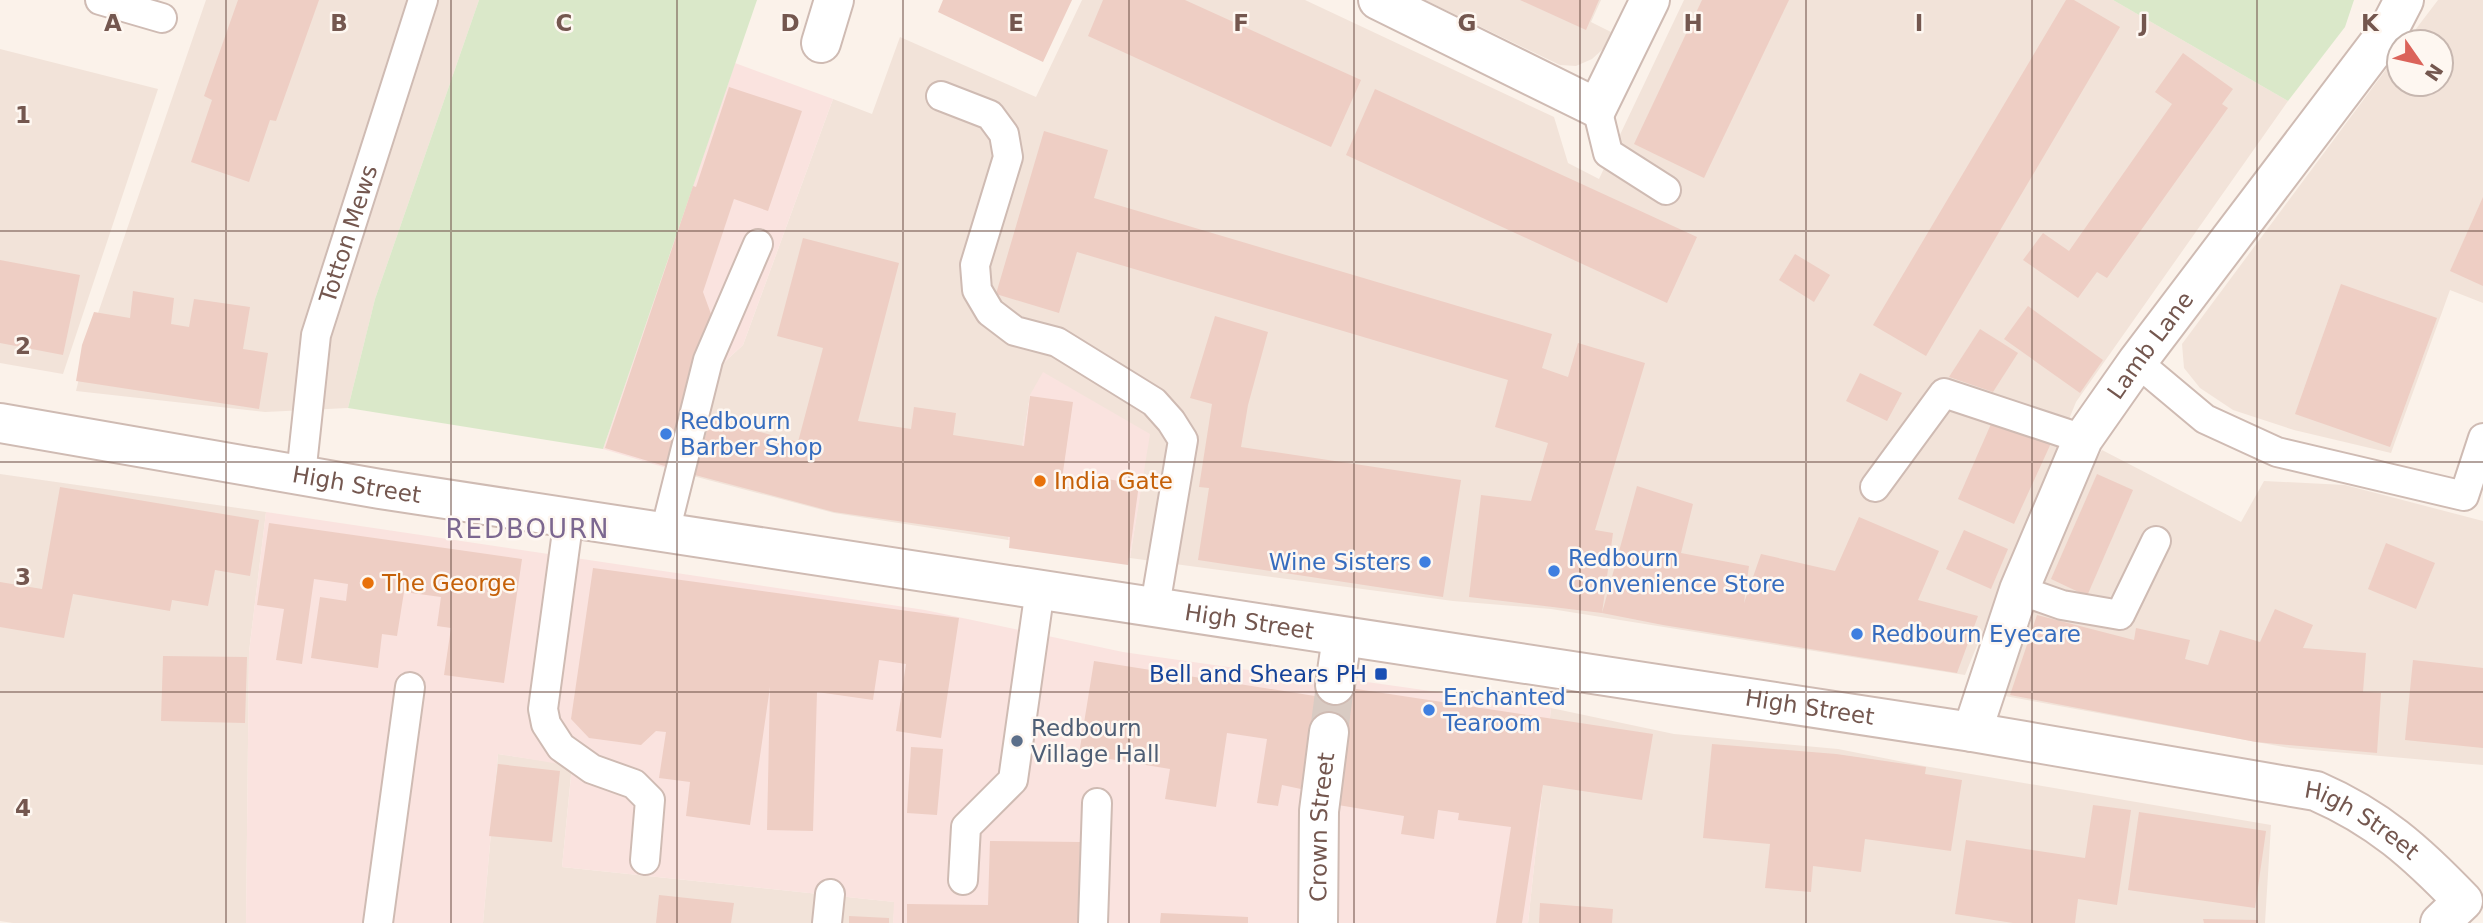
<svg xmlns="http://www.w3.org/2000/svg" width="2483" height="923" viewBox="0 0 2483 923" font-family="'DejaVu Sans',sans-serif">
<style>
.residential{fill:#f2e3d9}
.commercial{fill:#fae3df}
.green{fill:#dae8c9}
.building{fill:#eecec4}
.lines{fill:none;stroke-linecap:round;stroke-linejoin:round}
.minor-tunnel{stroke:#d9cbc3;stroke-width:38;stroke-dasharray:38 19;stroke-linecap:butt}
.service-casing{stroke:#cfbbb3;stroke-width:32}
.minor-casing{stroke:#cfbbb3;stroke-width:42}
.tertiary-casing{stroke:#cfbbb3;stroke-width:42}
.service{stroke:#fff;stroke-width:28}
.minor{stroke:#fff;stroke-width:38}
.tertiary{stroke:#fff;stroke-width:38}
.grid{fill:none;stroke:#74574f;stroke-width:2;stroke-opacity:0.55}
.shop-dot{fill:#3f7fe0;stroke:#fef7f1;stroke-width:2.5}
.food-dot{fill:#e8710a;stroke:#fef7f1;stroke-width:2.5}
.transit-dot{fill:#1a4fb4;stroke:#fef7f1;stroke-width:2.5}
.service-dot{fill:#5c6f8a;stroke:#fef7f1;stroke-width:2.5}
.labels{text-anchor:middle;stroke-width:5;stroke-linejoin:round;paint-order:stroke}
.street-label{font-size:23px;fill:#74574f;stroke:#fef7f1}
.shop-label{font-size:23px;fill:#366cbe;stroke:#fef7f1;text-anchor:start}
.food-label{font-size:23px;fill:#c56008;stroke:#fef7f1;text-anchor:start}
.transit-label{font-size:23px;fill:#164399;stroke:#fef7f1;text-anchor:end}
.service-label{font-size:23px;fill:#4e5e75;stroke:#fef7f1;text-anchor:start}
.quarter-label{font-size:26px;letter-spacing:2px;fill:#7c6790;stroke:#fef7f1}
.grid-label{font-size:23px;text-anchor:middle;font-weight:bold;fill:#74574f;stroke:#fef7f1;stroke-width:5;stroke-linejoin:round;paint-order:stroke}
</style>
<rect width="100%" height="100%" fill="#fbf2ea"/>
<!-- residential -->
<g class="residential">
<polygon points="206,0 479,0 375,299 348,408 265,412 76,391 87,345"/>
<polygon points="1082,0 1305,0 1554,117 1568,163 1599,179 1684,0 2113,0 2288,101 2076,402 1965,675 1551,609 1453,601 1130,558 1149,434 1030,395 1008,540 834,513 693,476 717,369 743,345 833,99 872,114 900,37 1036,97"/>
<polygon points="1425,0 1601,0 1591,22 1611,32 1603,49 1592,59 1576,66 1560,65"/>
<polygon points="2438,0 2483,0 2483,303 2450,290 2391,453 2294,430 2233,410 2200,388 2184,368 2182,344 2399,52 2399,84 2441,84 2441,42 2406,42"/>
<polygon points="0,49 158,89 63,374 0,363"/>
<polygon points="2102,450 2241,522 2264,481 2345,485 2483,521 2483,765 2290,748 2005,696 2070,507"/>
<polygon points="0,474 266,512 249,652 246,923 13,923 0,921"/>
<polygon points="1551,708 1674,734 1838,749 1924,766 2271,825 2265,923 1528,923"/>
<polygon points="498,754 572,765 562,867 895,902 893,923 483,923"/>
</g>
<!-- commercial -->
<g class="commercial">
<polygon points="735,63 833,99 743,345 717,369 693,476 603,449"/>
<polygon points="1043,372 1150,434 1130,558 1008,540 1030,395"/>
<polygon points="266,512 925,610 1123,652 1319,680 1303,923 893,923 894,902 562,867 572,766 498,754 483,923 246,923 249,652"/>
<polygon points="1353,680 1551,708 1528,923 1333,923 1332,824"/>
</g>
<!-- green -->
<g class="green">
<polygon points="479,0 757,0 603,449 348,408 375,299"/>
<polygon points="2113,0 2354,0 2345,27 2288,101"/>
</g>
<!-- building -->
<g class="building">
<polygon points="238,0 319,0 276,121 270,120 249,182 191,162 212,100 204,96"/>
<polygon points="943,0 1072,0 1043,62 938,12"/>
<polygon points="1103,0 1185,0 1361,80 1331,147 1088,36"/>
<polygon points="1520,0 1599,0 1586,30"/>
<polygon points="1702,0 1789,0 1704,178 1634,144"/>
<polygon points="2066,0 2074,0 2120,27 1926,356 1873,325"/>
<polygon points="2183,53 2233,89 2222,104 2228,108 2107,278 2097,272 2078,298 2023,260 2043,233 2069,251 2172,104 2155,92"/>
<polygon points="729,87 802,111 768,211 734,199 703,292 711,314 668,467 605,448 693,186 696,187"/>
<polygon points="1375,89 1697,237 1667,303 1346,155"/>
<polygon points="1044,131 1108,150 1094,198 1552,334 1542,368 1568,377 1578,343 1645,363 1595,530 1613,533 1602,613 1637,486 1693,504 1681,553 1749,566 1744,603 1761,554 1835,571 1859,517 1939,551 1918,600 1978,616 1957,673 1663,625 1602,613 1469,597 1481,495 1531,501 1548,443 1495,427 1508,380 1077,252 1059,313 996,294"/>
<polygon points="2483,197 2483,286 2450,271"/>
<polygon points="803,238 899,263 858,421 911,429 914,407 956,413 953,435 1024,446 1030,396 1073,402 1061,486 1098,491 1100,478 1139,484 1128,565 1009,548 1010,537 834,512 695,475 710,419 798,442 823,348 777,336"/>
<polygon points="1795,254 1830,275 1814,302 1779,280"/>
<polygon points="0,260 80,275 63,355 0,343"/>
<polygon points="2341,284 2437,318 2390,447 2295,414"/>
<polygon points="133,291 174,298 171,324 189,327 194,299 250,307 243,349 268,353 259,409 76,381 82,345 94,312 130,318"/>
<polygon points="2028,306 2103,360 2080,393 2004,339"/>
<polygon points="1215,316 1268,332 1248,405 1241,447 1461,480 1443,597 1198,560 1209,488 1199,487 1212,404 1190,398"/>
<polygon points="1980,329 2018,353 1993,392 1949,377"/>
<polygon points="1860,373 1902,393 1887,421 1846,401"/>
<polygon points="1995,415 2052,441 2014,524 1958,499"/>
<polygon points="2097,474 2133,490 2087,596 2051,579"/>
<polygon points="60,487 259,520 250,576 215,570 208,606 172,600 170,611 73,594 64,638 0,627 0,582 42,589"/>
<polygon points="269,523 522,559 504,683 444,675 451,628 437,626 441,597 404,592 397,636 382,634 378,668 311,658 320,597 346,601 348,584 314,579 302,664 276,660 284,609 257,605"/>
<polygon points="1964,530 2008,549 1991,589 1946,569"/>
<polygon points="2386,543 2435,563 2416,609 2368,589"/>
<polygon points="593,568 959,618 941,738 896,731 906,664 879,660 873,700 817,692 813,831 767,830 770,687 750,825 686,816 690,782 659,778 666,732 656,731 641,745 589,738 571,719"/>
<polygon points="2275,609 2313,625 2303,648 2366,653 2363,692 2381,693 2377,753 2256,742 2010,695 2037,615 2134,640 2136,628 2190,640 2185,659 2208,665 2220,630 2260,642"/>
<polygon points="163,656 247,657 245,723 161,721"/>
<polygon points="2413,660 2483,668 2483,748 2405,740"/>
<polygon points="1094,661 1315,696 1317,683 1653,734 1642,800 1543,785 1522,923 1496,923 1511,827 1458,820 1459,813 1438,810 1434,839 1401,834 1404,816 1338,805 1349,735 1310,729 1301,789 1282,785 1278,806 1257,803 1267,739 1227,733 1216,807 1165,799 1170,769 1079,754"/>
<polygon points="1712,744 1836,754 1878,760 1926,767 1925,774 1962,780 1951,851 1865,839 1861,872 1813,866 1811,892 1765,888 1770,844 1703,838"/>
<polygon points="911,747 943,749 937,815 907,813"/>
<polygon points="498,764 560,771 552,842 489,836"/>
<polygon points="2093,805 2131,810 2117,905 2078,899 2075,923 2013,923 1955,914 1966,840 2085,858"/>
<polygon points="2139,812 2266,831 2255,908 2128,890"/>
<polygon points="990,841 1080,842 1078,923 907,923 907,904 988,905"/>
<polygon points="659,895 734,903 731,923 656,923"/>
<polygon points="1540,903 1613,909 1612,923 1539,923"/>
<polygon points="1161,913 1248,917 1248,923 1160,923"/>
<polygon points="849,916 889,918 889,923 849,923"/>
<polygon points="2203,919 2258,920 2258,923 2204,923"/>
</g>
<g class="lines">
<!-- minor-tunnel -->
<polyline class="minor-tunnel" points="1329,732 1335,685"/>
<!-- service casing -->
<g class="service-casing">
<g id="service">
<polyline points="100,0 162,18"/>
<polyline points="941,96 990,115 1004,134 1008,157 975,265 977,290 990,312 1015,331 1057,342 1154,402 1171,421 1183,440 1155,606"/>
<polyline points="1597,108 1608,153 1666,190"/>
<polyline points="2137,362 2205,419 2277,452 2464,496 2483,438"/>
<path id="s1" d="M301 475 316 335 423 0"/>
<polyline points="1875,487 1944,393 2083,439"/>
<polyline points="569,517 543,709 546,724 561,747 592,769 634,784 650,800 645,860"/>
<polyline points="665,532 708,360 758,244"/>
<polyline points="2019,590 2062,605 2120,615 2156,541"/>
<polyline points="963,880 966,827 1013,780 1040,589"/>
<polyline points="378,923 410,687"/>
<polyline points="827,923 830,894"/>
<polyline points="1093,923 1097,803"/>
</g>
</g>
<!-- minor casing -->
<g class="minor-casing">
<g id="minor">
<polyline points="1378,0 1597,108 1650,0"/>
<polyline points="821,43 834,0"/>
<polyline points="1335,685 1342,637"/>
<path id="s2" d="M1972 732 2019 590 2083 439 2137 362 2388 31 2404 0"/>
<path id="s3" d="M1318 923 1319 811 1329 732"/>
</g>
</g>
<!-- tertiary casing -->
<g class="tertiary-casing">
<g id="tertiary">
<path id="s4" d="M0 423 380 489 1972 732 2316 791C2378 818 2416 852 2463 901L2440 923"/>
</g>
</g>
<!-- service -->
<use href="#service" class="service"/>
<!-- minor -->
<use href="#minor" class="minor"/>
<!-- tertiary -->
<use href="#tertiary" class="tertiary"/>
</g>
<!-- grid -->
<path class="grid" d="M226 0V923M451 0V923M677 0V923M903 0V923M1129 0V923M1354 0V923M1580 0V923M1806 0V923M2032 0V923M2257 0V923M0 231H2483M0 462H2483M0 692H2483"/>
<!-- markers -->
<g class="shop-dot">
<circle cx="666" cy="434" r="7"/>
<circle cx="1425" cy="562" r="7"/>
<circle cx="1554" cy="571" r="7"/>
<circle cx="1857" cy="634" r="7"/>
<circle cx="1429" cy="710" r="7"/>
</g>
<g class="food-dot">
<circle cx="1040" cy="481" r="7"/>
<circle cx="368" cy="583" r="7"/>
</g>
<rect class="transit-dot" x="1374" y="667" width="14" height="14" rx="3.5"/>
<circle class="service-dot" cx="1017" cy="741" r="7"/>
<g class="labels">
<!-- street labels -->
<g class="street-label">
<text dy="8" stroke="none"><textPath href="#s1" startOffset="247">Totton Mews</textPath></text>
<text dy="8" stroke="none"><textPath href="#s2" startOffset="429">Lamb Lane</textPath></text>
<text dy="8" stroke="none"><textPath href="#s4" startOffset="362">High Street</textPath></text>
<text dy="8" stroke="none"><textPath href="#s4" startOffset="1265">High Street</textPath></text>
<text dy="8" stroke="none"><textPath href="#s4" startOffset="1832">High Street</textPath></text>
<text dy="8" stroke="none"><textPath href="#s4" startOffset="2399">High Street</textPath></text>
<text dy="8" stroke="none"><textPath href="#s3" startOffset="96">Crown Street</textPath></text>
</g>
<!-- shop labels -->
<g class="shop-label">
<text x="680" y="429">Redbourn<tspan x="680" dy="26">Barber Shop</tspan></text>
<text x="1568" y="566">Redbourn<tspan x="1568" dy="26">Convenience Store</tspan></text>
<text x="1411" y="570" text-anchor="end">Wine Sisters</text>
<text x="1871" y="642">Redbourn Eyecare</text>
<text x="1443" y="705">Enchanted<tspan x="1443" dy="26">Tearoom</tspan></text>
</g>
<!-- food labels -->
<g class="food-label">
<text x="1054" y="489">India Gate</text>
<text x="382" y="591">The George</text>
</g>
<!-- transit labels -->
<g class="transit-label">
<text x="1367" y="682">Bell and Shears PH</text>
</g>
<!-- service labels -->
<g class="service-label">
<text x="1031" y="736">Redbourn<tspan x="1031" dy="26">Village Hall</tspan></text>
</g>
<!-- quarter labels -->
<g class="quarter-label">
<text x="528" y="538">REDBOURN</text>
</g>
</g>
<g class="grid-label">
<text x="113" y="31">A</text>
<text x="339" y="31">B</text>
<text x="564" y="31">C</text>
<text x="790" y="31">D</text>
<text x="1016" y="31">E</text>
<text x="1241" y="31">F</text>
<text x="1467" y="31">G</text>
<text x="1693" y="31">H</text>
<text x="1919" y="31">I</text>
<text x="2144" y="31">J</text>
<text x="2370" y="31">K</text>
<text x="23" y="123">1</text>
<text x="23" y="354">2</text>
<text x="23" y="585">3</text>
<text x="23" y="816">4</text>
</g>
<!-- north arrow -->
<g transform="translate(2420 63) rotate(124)"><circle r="33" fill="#fef7f1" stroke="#c7b7b0" stroke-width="2"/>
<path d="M0-5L12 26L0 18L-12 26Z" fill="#db635a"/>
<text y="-10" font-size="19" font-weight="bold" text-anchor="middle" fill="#74574f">N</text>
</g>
</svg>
